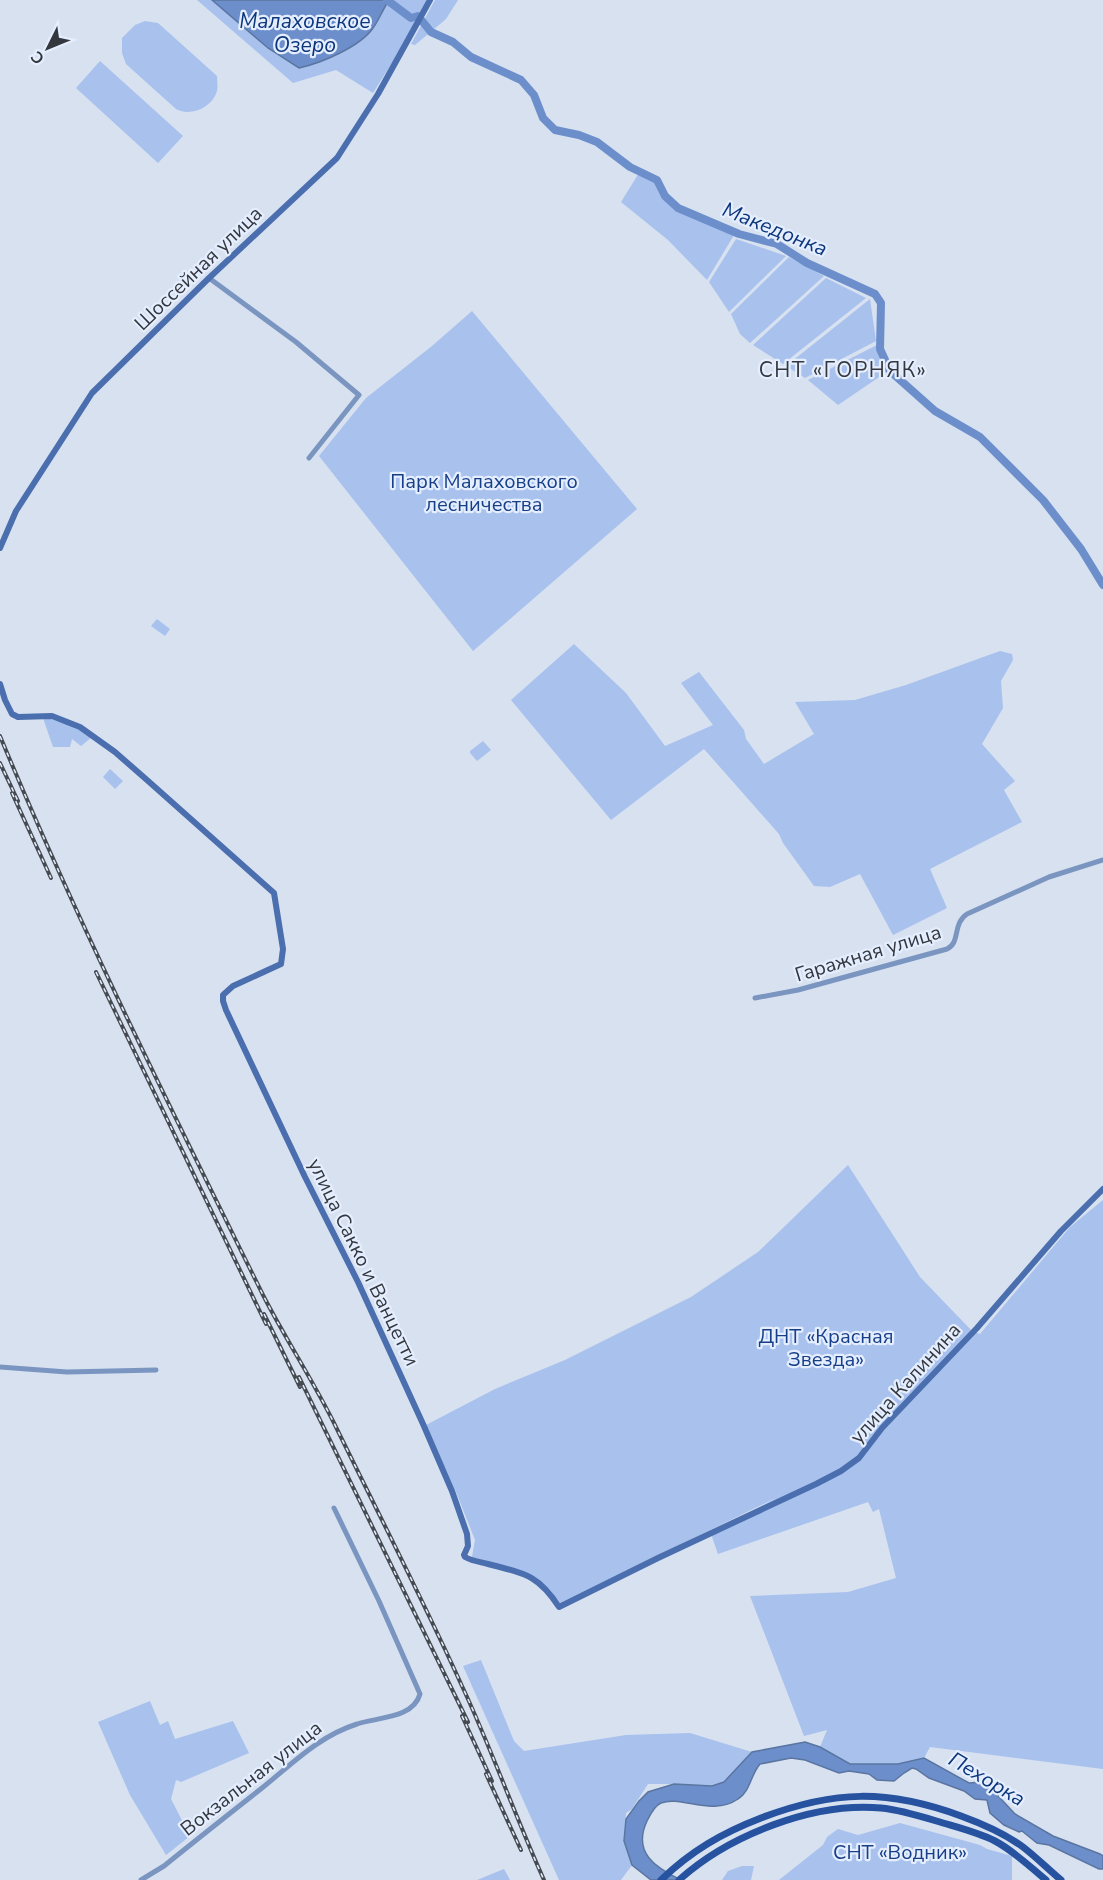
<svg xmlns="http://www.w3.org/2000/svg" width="1103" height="1880" viewBox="0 0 1103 1880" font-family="'Nunito Sans',sans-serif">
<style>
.green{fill:#a8c1ed}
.water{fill:#6c8fcc;stroke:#5b75a1;stroke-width:1.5}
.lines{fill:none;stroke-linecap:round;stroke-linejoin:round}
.river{stroke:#6c8fcc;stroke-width:8}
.tertiary{stroke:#7b95c1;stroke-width:5}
.secondary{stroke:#4a6eae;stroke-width:6}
.primary{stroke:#2652a0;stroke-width:7}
.rail-casing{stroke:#464a51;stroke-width:4}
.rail{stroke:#e4eefe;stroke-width:1.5;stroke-dasharray:4.5;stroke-linecap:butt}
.labels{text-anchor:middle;stroke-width:4.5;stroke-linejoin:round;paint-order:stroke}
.street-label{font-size:20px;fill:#34383e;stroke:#e4eefe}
.park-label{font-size:20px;fill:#173f88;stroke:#e4eefe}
.water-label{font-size:21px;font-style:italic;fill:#0d357c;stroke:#e4eefe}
.neighbourhood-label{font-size:21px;letter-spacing:1.5px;fill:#34383e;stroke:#e4eefe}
</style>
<rect width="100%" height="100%" fill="#d7e1f0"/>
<!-- green -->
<g class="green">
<polygon points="197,0 212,0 271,49 373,28 389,0 427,0 395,58 373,93 336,70 293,83"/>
<polygon points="435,0 458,0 446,19 415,45 411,44"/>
<path d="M145 21 158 23 217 76C217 80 218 86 217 91 212 108 190 117 176 109L126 64 122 53V38L135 25Z"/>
<polygon points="100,61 183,136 158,163 76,88"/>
<polygon points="639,173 656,181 664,197 677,209 734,235 707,280 668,240 621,202"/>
<polygon points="736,239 786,256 729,312 709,282"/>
<polygon points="789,257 824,276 750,343 740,334 731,314"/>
<polygon points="826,278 866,298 783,364 753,345"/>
<polygon points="870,299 876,341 805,378 786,366"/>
<polygon points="472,311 637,509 473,651 319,456 366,398 432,346"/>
<polygon points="877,345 888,371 838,405 808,380"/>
<polygon points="157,619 170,629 165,636 151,626"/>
<polygon points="574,644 626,693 665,746 713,725 681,683 699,672 744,730 746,739 764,764 814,734 795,702 855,700 906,685 1000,651 1012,654 1013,660 1001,681 1003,708 982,744 1015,781 1004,790 1022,822 930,869 947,908 893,935 860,874 830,887 814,886 783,843 779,834 704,749 611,820 511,700"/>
<path d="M43 718C62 720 77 727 92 737L81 746 72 739 70 747H53Z"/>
<polygon points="483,741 491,750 477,761 470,753 470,751"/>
<polygon points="110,769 123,781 115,789 103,777"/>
<path d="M848 1165 920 1277 972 1331 980 1334 1070 1227 1103 1200V1769L930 1747 924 1758 898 1764H850L820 1747 827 1730 804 1736 750 1596 848 1592 896 1578 879 1509 873 1512 868 1502 718 1554 711 1534 778 1497 560 1603C552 1591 542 1580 529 1574L472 1557 475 1540 456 1492 426 1425 495 1389 565 1360 691 1297 758 1252Z"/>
<polygon points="481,1660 514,1741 524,1751 626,1735 690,1733 752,1752 724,1782 712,1786 674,1784 648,1784 632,1809 626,1813 624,1841 632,1865 621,1880 559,1880 463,1666"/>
<polygon points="150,1701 160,1725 168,1721 175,1739 233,1721 249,1753 181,1782 176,1780 171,1799 190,1836 166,1855 130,1795 98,1722"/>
<polygon points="900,1823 980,1845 987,1849 1012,1856 1012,1880 779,1880 823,1845 827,1837 838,1829 858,1835"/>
<polygon points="742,1866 754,1866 751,1880 722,1880 728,1871"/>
<polygon points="504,1869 510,1880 477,1880"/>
</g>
<!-- water -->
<g class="water">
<path d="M212 0H389C383 9 379 20 373 28 360 47 321 63 299 68L268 48Z"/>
<path d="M805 1742 820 1747 850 1764H898L924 1758 969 1783 982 1782 987 1784 1015 1814 1053 1836 1100 1854 1103 1856V1869H1099L1049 1845 1037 1843 1022 1831 1019 1832 1004 1825 990 1813 987 1800 975 1799 964 1791 929 1778 916 1769 912 1768 904 1773 894 1781 877 1780 869 1774 849 1771 839 1773 805 1760 791 1758 760 1764C751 1774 750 1792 738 1799 712 1817 681 1795 661 1803 654 1806 650 1815 647 1821 632 1853 656 1868 681 1880H651L632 1865 624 1841 626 1819 639 1801 648 1792 674 1784 712 1786 724 1782 752 1752Z"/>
</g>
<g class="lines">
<!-- river -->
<polyline class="river" points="387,0 411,18 418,16 431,32 453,42 471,57 521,80 534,95 543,118 555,130 579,135 597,142 630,167 657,180 665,196 678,208 739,234 777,244 807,263 875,294 881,303 880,349 890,371 935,411 980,437 1043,500 1081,549 1103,585"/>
<!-- tertiary -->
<g class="tertiary">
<polyline points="209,278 296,342 359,395 309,458"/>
<path d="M755 998 798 990 947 949C961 942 952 924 967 914L1049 877 1103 860"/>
<polyline points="0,1367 67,1372 156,1370"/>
<path d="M141 1880 164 1866C196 1840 229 1814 262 1788 292 1764 319 1736 357 1724 377 1717 413 1719 420 1694L379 1601 334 1508"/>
</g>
<!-- secondary -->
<g class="secondary">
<polyline points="0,548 16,511 92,393 209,278 337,158 378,94 430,0"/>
<path d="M0 684 5 700 12 714 18 717 52 716 80 727 115 752 147 780 274 893 283 949 281 964 233 986 223 995V1001L226 1010 305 1177 358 1282 423 1424 452 1491 467 1534 468 1546 464 1555 465 1557C472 1561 480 1562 488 1564 523 1573 538 1574 559 1607L658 1558 816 1484 841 1471 859 1458 882 1428 977 1328 1061 1231 1103 1189"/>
</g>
<!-- primary -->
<g class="primary">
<path d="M661 1880C691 1851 722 1833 761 1818 834 1790 887 1789 961 1816 983 1824 1004 1833 1023 1847 1036 1857 1048 1869 1061 1880"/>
<path d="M679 1880C729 1835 813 1802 881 1808 902 1810 923 1817 943 1823 960 1828 979 1833 995 1841 1014 1851 1029 1866 1046 1880"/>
</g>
<!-- rail casing -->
<g class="rail-casing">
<g id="rail">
<path d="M0 736C79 926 172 1111 263 1295 285 1338 312 1379 334 1423 377 1511 422 1598 462 1686 492 1750 515 1816 544 1880"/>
<polyline points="0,763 18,801"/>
<polyline points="12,793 51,878"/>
<polyline points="96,972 266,1324"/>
<polyline points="264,1314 300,1387"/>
<polyline points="299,1377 468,1722"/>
<polyline points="462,1716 492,1781"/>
<polyline points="486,1774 521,1850"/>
</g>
</g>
<!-- rail -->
<use href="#rail" class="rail"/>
</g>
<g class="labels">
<!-- street labels -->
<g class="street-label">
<text transform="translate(198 268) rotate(-44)" y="7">Шоссейная улица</text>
<text transform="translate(868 953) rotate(-17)" y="7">Гаражная улица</text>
<text transform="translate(364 1262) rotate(64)" y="7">улица Сакко и Ванцетти</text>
<text transform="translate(905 1383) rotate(-48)" y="7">улица Калинина</text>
<text transform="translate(251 1778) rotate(-38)" y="7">Вокзальная улица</text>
</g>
<!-- park labels -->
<g class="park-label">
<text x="484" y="488">Парк Малаховского<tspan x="484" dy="23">лесничества</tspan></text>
<text x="826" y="1343">ДНТ «Красная<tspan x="826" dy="23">Звезда»</tspan></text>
<text x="900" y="1859">СНТ «Водник»</text>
</g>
<!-- water labels -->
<g class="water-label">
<text x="305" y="28">Малаховское<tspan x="305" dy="24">Озеро</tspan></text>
<text transform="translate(775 229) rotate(22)" y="7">Македонка</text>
<text transform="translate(987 1779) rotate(31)" y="7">Пехорка</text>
</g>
<!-- neighbourhood labels -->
<g class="neighbourhood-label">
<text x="843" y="377">СНТ «ГОРНЯК»</text>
</g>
</g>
<!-- north arrow -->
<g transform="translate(48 48) rotate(227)" stroke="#e4eefe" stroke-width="4.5" paint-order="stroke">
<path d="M0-4.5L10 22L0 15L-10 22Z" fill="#34383e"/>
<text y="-9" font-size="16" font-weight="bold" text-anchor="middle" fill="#34383e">С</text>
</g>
</svg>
